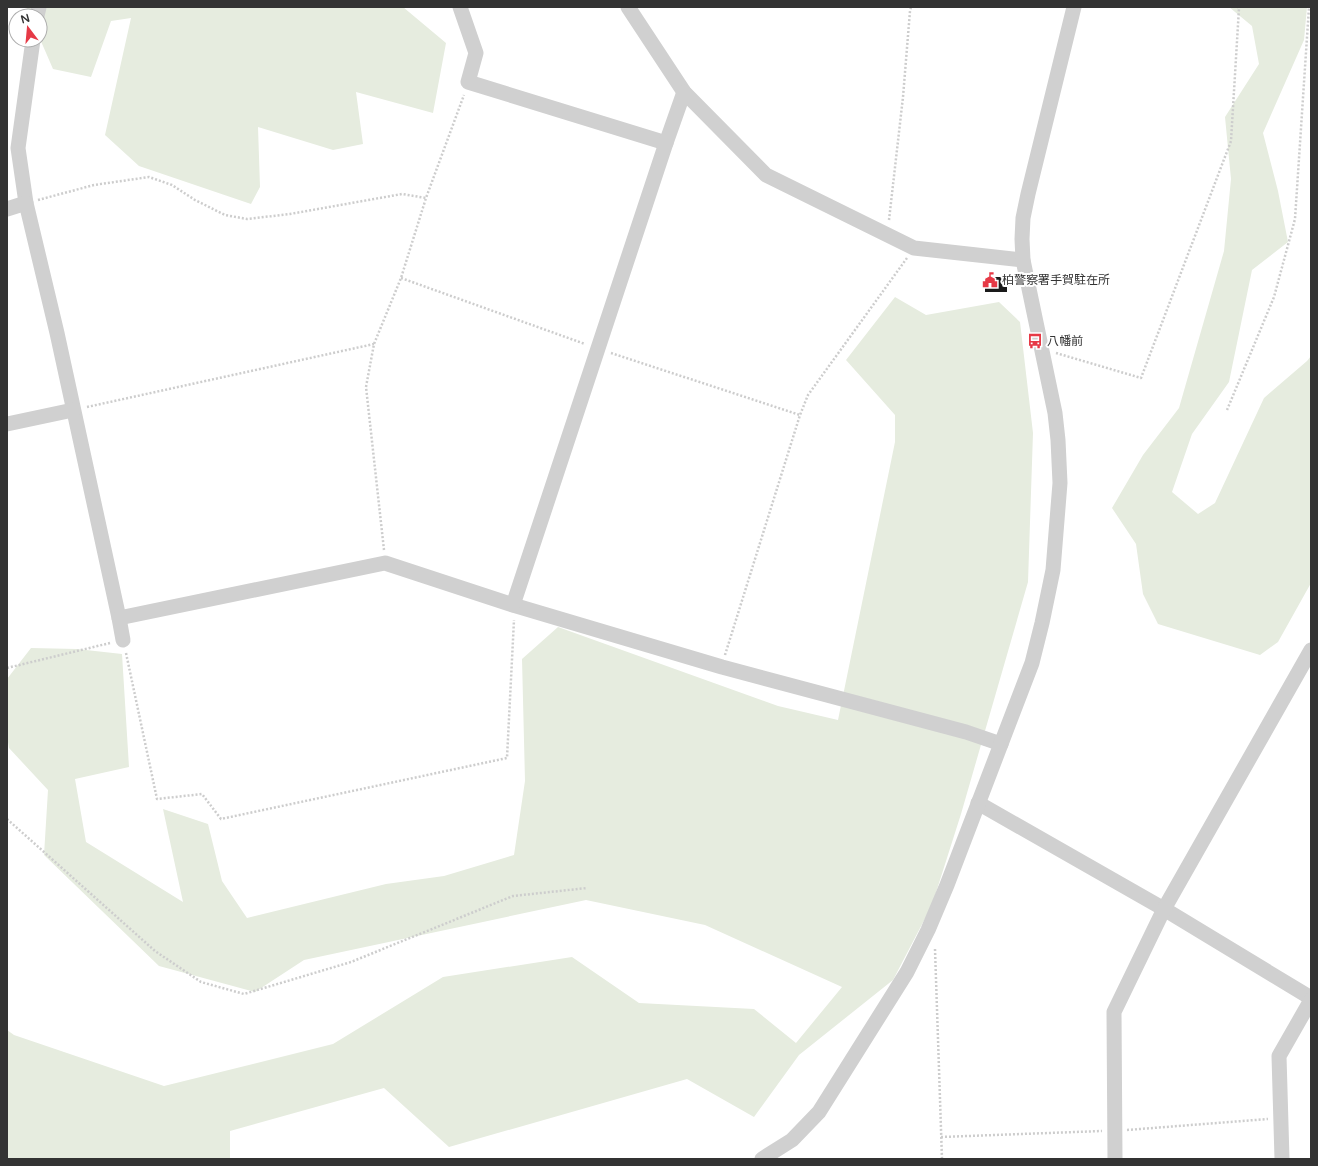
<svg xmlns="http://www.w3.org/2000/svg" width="1318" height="1166" viewBox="0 0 1318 1166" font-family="'Varela Round','Noto Sans JP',sans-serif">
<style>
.green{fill:#e6ecdf}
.building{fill:#1a1a1a}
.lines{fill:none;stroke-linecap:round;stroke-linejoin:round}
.path{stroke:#cdcdcd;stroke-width:2.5;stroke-dasharray:2 2;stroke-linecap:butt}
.minor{stroke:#d0d0d0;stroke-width:15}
.labels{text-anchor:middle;stroke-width:4;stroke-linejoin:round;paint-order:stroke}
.poi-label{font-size:12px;fill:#333;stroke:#fff;text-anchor:start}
</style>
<rect width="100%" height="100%" fill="#fff"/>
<!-- green -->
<g class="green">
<polygon points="26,7 403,7 446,43 433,113 356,92 363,144 333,150 258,127 260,187 251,204 139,166 105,135 131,18 111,21 91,77 53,69 40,39 40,16 30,16"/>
<polygon points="1229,7 1307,7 1304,40 1263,133 1278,191 1288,242 1252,270 1229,382 1192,434 1172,492 1198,514 1215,503 1264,398 1307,361 1311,356 1311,583 1278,642 1260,655 1158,624 1143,594 1136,544 1112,508 1143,455 1179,408 1224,251 1231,179 1225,117 1259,64 1252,26"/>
<polygon points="895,297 926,315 999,302 1020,322 1033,433 1028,582 961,814 932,905 893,980 799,1055 754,1117 687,1079 449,1147 384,1088 230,1131 230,1159 7,1159 7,1030 14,1035 164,1086 333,1044 443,977 572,957 639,1003 754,1009 796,1043 842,987 705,925 586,900 304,960 255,992 159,966 44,855 48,790 9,748 7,736 7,679 31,648 77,649 122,654 129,767 75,779 86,842 183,902 163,809 208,824 222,881 247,918 386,884 444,876 514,855 525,781 522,659 558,627 778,706 838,720 895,442 895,415 846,360"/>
</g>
<!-- building -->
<rect class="building" x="985" y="277" width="22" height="15"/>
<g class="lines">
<!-- path -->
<g class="path">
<polyline points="38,200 94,185 149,177 172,185 195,200 225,215 247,219 290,214 402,194 426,198"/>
<polyline points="889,220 903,97 910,11 911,7"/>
<polyline points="401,278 585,344"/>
<polyline points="611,353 800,415"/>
<polyline points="1056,353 1141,378 1231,141 1239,8 1238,7"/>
<polyline points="87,407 374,344"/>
<polyline points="1227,410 1274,297 1295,219 1309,7"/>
<polyline points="384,550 366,387 374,344 401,278 426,198 464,95"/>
<polyline points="126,653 157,799 202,794 221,819 507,758 514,620"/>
<polyline points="725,655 800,415 808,395 907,258"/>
<polyline points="7,668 110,643"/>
<polyline points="7,819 155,951 201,982 244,994 351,962 513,896 587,888"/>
<polyline points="935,949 942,1159"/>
<polyline points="1127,1130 1268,1119"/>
<polyline points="941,1137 1102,1131"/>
</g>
<!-- minor -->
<g class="minor">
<polyline points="460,7 476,53 468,82 666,143"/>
<polyline points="628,7 684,92 766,175 914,248 1023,260"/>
<polyline points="37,16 39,7"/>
<polyline points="26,203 18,148 33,40"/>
<polyline points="7,209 26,203 57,333 119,618 385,563 513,605 722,667 966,732 1001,744"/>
<polyline points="7,424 73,410"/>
<polyline points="513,605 666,143 684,92"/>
<polyline points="119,618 123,640"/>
<polyline points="978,803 1164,909 1311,998"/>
<polyline points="762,1159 792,1140 819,1112 907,972 928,930 947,885 1032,663 1042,623 1053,570 1060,483 1058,440 1055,413 1023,260 1022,239 1023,218 1028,194 1074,7"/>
<polyline points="1115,1159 1114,1012 1164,909 1311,650"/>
<polyline points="1282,1159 1279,1056 1311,1000"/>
</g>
</g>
<!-- icons -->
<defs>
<g id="civic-bare" transform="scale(1.2)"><path d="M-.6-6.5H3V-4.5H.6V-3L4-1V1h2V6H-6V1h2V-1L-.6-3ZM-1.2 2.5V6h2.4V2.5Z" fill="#e63946" stroke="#fff" stroke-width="2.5" paint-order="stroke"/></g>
<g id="bus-bare" transform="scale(1.2)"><path d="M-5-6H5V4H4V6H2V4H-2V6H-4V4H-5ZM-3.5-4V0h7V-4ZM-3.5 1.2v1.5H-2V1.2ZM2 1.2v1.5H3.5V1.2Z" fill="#e63946" stroke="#fff" stroke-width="2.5" paint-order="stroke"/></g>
</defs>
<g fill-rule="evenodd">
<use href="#civic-bare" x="990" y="280"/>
<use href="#bus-bare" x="1035" y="341"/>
</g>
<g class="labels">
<!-- poi labels -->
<g class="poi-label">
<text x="1002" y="284">柏警察署手賀駐在所</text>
<text x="1047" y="345">八幡前</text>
</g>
</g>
<!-- border -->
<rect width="1318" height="1166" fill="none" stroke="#333333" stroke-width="16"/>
<!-- north arrow -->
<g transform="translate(28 28) rotate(344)"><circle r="19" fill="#ffffff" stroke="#adadad"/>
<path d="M0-3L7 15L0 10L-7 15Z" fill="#e63946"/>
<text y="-6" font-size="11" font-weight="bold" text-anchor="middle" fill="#333333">N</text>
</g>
</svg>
